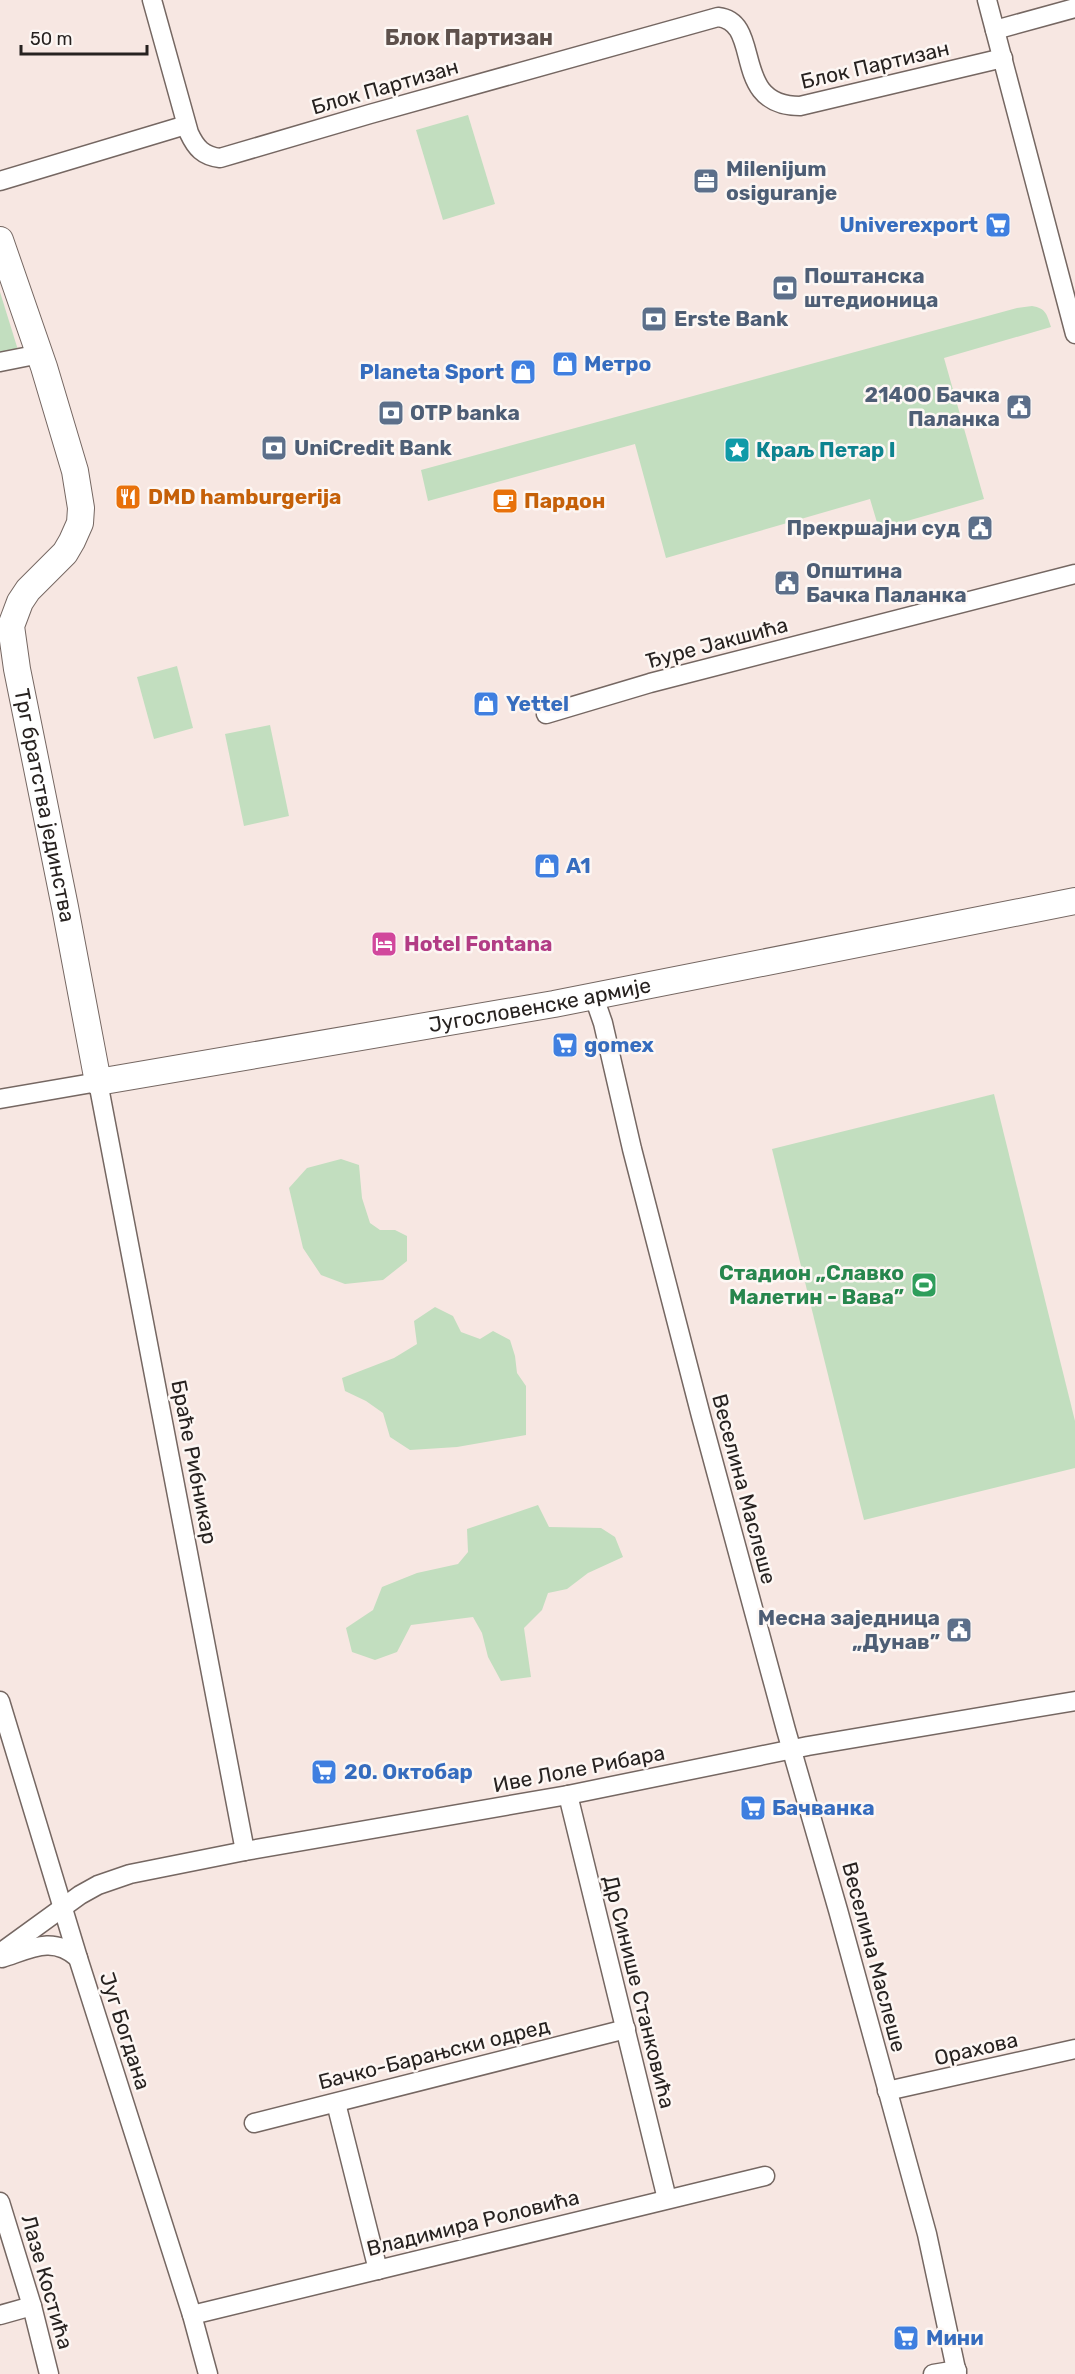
<svg xmlns="http://www.w3.org/2000/svg" width="1075" height="2374" viewBox="0 0 1075 2374" font-family="Rubik,sans-serif">
<style>
.green{fill:#c2debf}
.lines{fill:none;stroke-linecap:round;stroke-linejoin:round}
.street-casing{stroke:#756762;stroke-width:21}
.secondary-casing{stroke:#756762;stroke-width:28}
.street{stroke:#fff;stroke-width:18}
.secondary{stroke:#fff;stroke-width:26}
.labels{text-anchor:middle;stroke-width:5;stroke-linejoin:round;paint-order:stroke}
.street-label{font-size:21px;fill:#272220;stroke:#fdf7f4}
.service-label{font-size:21px;font-weight:bold;fill:#4e5e75;stroke:#fdf7f4;text-anchor:start}
.shop-label{font-size:21px;font-weight:bold;fill:#366cbe;stroke:#fdf7f4;text-anchor:start}
.culture-label{font-size:21px;font-weight:bold;fill:#0d838f;stroke:#fdf7f4;text-anchor:start}
.food-label{font-size:21px;font-weight:bold;fill:#c56008;stroke:#fdf7f4;text-anchor:start}
.hotel-label{font-size:21px;font-weight:bold;fill:#b23c85;stroke:#fdf7f4;text-anchor:start}
.leisure-label{font-size:21px;font-weight:bold;fill:#27864d;stroke:#fdf7f4;text-anchor:end}
.neighbourhood-label{font-size:22px;font-weight:bold;fill:#5e514c;stroke:#fdf7f4}
</style>
<rect width="100%" height="100%" fill="#f7e7e2"/>
<!-- green -->
<g class="green">
<polygon points="468,115 495,204 443,220 416,130"/>
<polygon points="0,292 18,350 0,353"/>
<path d="M1032 306C1046 308 1047 315 1051 327L944 358 984 499 879 529 870 499 666 558 635 444 428 501 421 470 1017 308Z"/>
<polygon points="177,666 193,728 154,739 137,677"/>
<polygon points="270,725 289,816 244,826 225,734"/>
<polygon points="994,1094 1075,1421 1075,1468 864,1520 772,1149"/>
<polygon points="341,1159 359,1165 362,1198 370,1223 380,1230 395,1230 407,1236 407,1261 383,1280 345,1284 321,1275 303,1248 289,1188 307,1168"/>
<polygon points="435,1307 453,1316 461,1332 480,1339 493,1331 510,1340 515,1356 517,1373 526,1386 526,1435 457,1447 410,1450 390,1437 383,1413 366,1401 345,1391 342,1378 394,1358 417,1344 414,1321"/>
<polygon points="538,1505 549,1527 601,1528 615,1537 623,1557 588,1573 567,1589 548,1593 542,1610 524,1628 531,1677 501,1681 488,1657 482,1633 473,1617 411,1625 397,1652 375,1660 352,1652 346,1628 373,1610 382,1587 417,1573 458,1564 468,1552 467,1529"/>
</g>
<g class="lines">
<!-- street casing -->
<g class="street-casing">
<g id="street">
<path d="M152 0 189 133C196 148 203 156 220 158L370 114 718 17C764 22 729 106 800 106L1003 58"/>
<polyline points="987,0 1075,334"/>
<polyline points="995,30 1075,8"/>
<polyline points="0,181 186,125"/>
<polyline points="0,362 40,354"/>
<polyline points="546,714 650,683 1075,574"/>
<polyline points="594,997 603,1023 632,1149 701,1416 786,1730 838,1910 927,2234 957,2374"/>
<polyline points="0,1099 98,1082 245,1851"/>
<polyline points="0,1701 78,1958 192,2315 208,2374"/>
<polyline points="568,1795 667,2199"/>
<polyline points="0,1953 80,1895 98,1885 130,1874 245,1851 568,1795 808,1746 1075,1701"/>
<path d="M2 1958C30 1949 53 1935 78 1958"/>
<polyline points="887,2091 1075,2049"/>
<polyline points="336,2103 378,2270"/>
<polyline points="254,2123 626,2029"/>
<polyline points="0,2202 32,2306 49,2374"/>
<polyline points="0,2315 32,2306"/>
<polyline points="192,2315 765,2176"/>
<polyline points="933,2374 957,2370"/>
</g>
</g>
<!-- secondary casing -->
<g class="secondary-casing">
<g id="secondary">
<path id="s1" d="M0 240 44 367 75 471 81 508 80 523 72 541 65 553 28 590 20 602 11 626 17 669 65 907 98 1082 554 1004 1075 901"/>
</g>
</g>
<!-- street -->
<use href="#street" class="street"/>
<!-- secondary -->
<use href="#secondary" class="secondary"/>
</g>
<!-- icons -->
<defs>
<g id="office-square" transform="scale(1.35)"><rect x="-9" y="-9" width="18" height="18" rx="4" fill="#5c6f8a" stroke="#fdf7f4"/><path d="M-6-3h4V-5.5h4V-3h4V5H-6ZM-1-4.5V-3h2v-1.5ZM-6 0V1H6V0Z" fill="#fff"/></g>
<g id="supermarket-square" transform="scale(1.35)"><rect x="-9" y="-9" width="18" height="18" rx="4" fill="#3f7fe0" stroke="#fdf7f4"/><path d="M-6-5.5h2.5l.6 2H6L4.5 2H-2.5L-4.4-4H-6ZM-1.5 3.2a1.3 1.3 0 1 0 .1 0ZM3 3.2a1.3 1.3 0 1 0 .1 0Z" fill="#fff"/></g>
<g id="bank-square" transform="scale(1.35)"><rect x="-9" y="-9" width="18" height="18" rx="4" fill="#5c6f8a" stroke="#fdf7f4"/><path d="M-6-4H6V4H-6ZM0-2.3a2.3 2.3 0 1 0 0 4.6a2.3 2.3 0 1 0 0-4.6Z" fill="#fff"/></g>
<g id="shop-square" transform="scale(1.35)"><rect x="-9" y="-9" width="18" height="18" rx="4" fill="#3f7fe0" stroke="#fdf7f4"/><path d="M-5-2.5h2.3a2.7 3.5 0 0 1 5.4 0H5L5.5 6h-11ZM-1.5-2.5h3a1.5 2.3 0 0 0-3 0Z" fill="#fff"/></g>
<g id="civic-square" transform="scale(1.35)"><rect x="-9" y="-9" width="18" height="18" rx="4" fill="#5c6f8a" stroke="#fdf7f4"/><path d="M-.6-6.5H3V-4.5H.6V-3L4-1V1h2V6H-6V1h2V-1L-.6-3ZM-1.2 2.5V6h2.4V2.5Z" fill="#fff"/></g>
<g id="sight-square" transform="scale(1.35)"><rect x="-9" y="-9" width="18" height="18" rx="4" fill="#0f9aa8" stroke="#fdf7f4"/><path d="M0-6L1.8-2.2L6-1.7L2.9 1.2L3.7 5.4L0 3.3L-3.7 5.4L-2.9 1.2L-6-1.7L-1.8-2.2Z" fill="#fff"/></g>
<g id="restaurant-square" transform="scale(1.35)"><rect x="-9" y="-9" width="18" height="18" rx="4" fill="#e8710a" stroke="#fdf7f4"/><path d="M-5-6h1v4h1v-4h1v4h1v-4h1v5L-1.5 .5V6h-2V.5L-5-1ZM5-6V6H3V1.5H1.5Q1.5-4 5-6Z" fill="#fff"/></g>
<g id="cafe-square" transform="scale(1.35)"><rect x="-9" y="-9" width="18" height="18" rx="4" fill="#e8710a" stroke="#fdf7f4"/><path d="M-5.5-4.5H6V0H3Q3 3.5 0 3.5H-2.5Q-5.5 3.5-5.5 0ZM3-3.2v2h1.7v-2ZM-6 4.5H4V6H-6Z" fill="#fff"/></g>
<g id="hotel-square" transform="scale(1.35)"><rect x="-9" y="-9" width="18" height="18" rx="4" fill="#d1479c" stroke="#fdf7f4"/><path d="M-6-4.5h1.5V1H6V5H4.5V3h-9V5H-6ZM-4 0a1.8 1.8 0 1 1 3.6 0ZM.5 0V-2.5h3Q6-2.5 6 0Z" fill="#fff"/></g>
<g id="stadium-square" transform="scale(1.35)"><rect x="-9" y="-9" width="18" height="18" rx="4" fill="#2e9e5b" stroke="#fdf7f4"/><path d="M0-5a6.5 5 0 1 0 0 10a6.5 5 0 1 0 0-10ZM-3.5-1.8h7v3.6h-7Z" fill="#fff"/></g>
</defs>
<g fill-rule="evenodd">
<use href="#office-square" x="706" y="181"/>
<use href="#supermarket-square" x="998" y="225"/>
<use href="#bank-square" x="785" y="288"/>
<use href="#bank-square" x="654" y="319"/>
<use href="#shop-square" x="565" y="364"/>
<use href="#shop-square" x="523" y="372"/>
<use href="#civic-square" x="1019" y="407"/>
<use href="#bank-square" x="391" y="413"/>
<use href="#bank-square" x="274" y="448"/>
<use href="#sight-square" x="737" y="450"/>
<use href="#restaurant-square" x="128" y="497"/>
<use href="#cafe-square" x="505" y="501"/>
<use href="#civic-square" x="980" y="528"/>
<use href="#civic-square" x="787" y="583"/>
<use href="#shop-square" x="486" y="704"/>
<use href="#shop-square" x="547" y="866"/>
<use href="#hotel-square" x="384" y="944"/>
<use href="#supermarket-square" x="565" y="1045"/>
<use href="#stadium-square" x="924" y="1285"/>
<use href="#civic-square" x="959" y="1630"/>
<use href="#supermarket-square" x="324" y="1772"/>
<use href="#supermarket-square" x="753" y="1808"/>
<use href="#supermarket-square" x="906" y="2338"/>
</g>
<g class="labels">
<!-- street labels -->
<g class="street-label">
<text transform="translate(875 65) rotate(-13)" y="7">Блок Партизан</text>
<text transform="translate(385 87) rotate(-16)" y="7">Блок Партизан</text>
<text transform="translate(717 643) rotate(-15)" y="7">Ђуре Јакшића</text>
<text dy="7" stroke="none"><textPath href="#s1" startOffset="604">Трг братства јединства</textPath></text>
<text dy="7" stroke="none"><textPath href="#s1" startOffset="1334">Југословенске армије</textPath></text>
<text transform="translate(194 1462) rotate(79)" y="7">Браће Рибникар</text>
<text transform="translate(744 1489) rotate(75)" y="7">Веселина Маслеше</text>
<text transform="translate(579 1769) rotate(-11)" y="7">Иве Лоле Рибара</text>
<text transform="translate(874 1957) rotate(75)" y="7">Веселина Маслеше</text>
<text transform="translate(639 1992) rotate(76)" y="7">Др Синише Станковића</text>
<text transform="translate(125 2031) rotate(72)" y="7">Југ Богдана</text>
<text transform="translate(976 2049) rotate(-13)" y="7">Орахова</text>
<text transform="translate(434 2054) rotate(-14)" y="7">Бачко-Барањски одред</text>
<text transform="translate(473 2223) rotate(-14)" y="7">Владимира Роловића</text>
<text transform="translate(47 2282) rotate(74)" y="7">Лазе Костића</text>
</g>
<!-- service labels -->
<g class="service-label">
<text x="726" y="176">Milenijum<tspan x="726" dy="24">osiguranje</tspan></text>
<text x="804" y="283">Поштанска<tspan x="804" dy="24">штедионица</tspan></text>
<text x="674" y="326">Erste Bank</text>
<text x="1000" y="402" text-anchor="end">21400 Бачка<tspan x="1000" dy="24">Паланка</tspan></text>
<text x="410" y="420">OTP banka</text>
<text x="294" y="455">UniCredit Bank</text>
<text x="960" y="535" text-anchor="end">Прекршајни суд</text>
<text x="806" y="578">Општина<tspan x="806" dy="24">Бачка Паланка</tspan></text>
<text x="940" y="1625" text-anchor="end">Месна заједница<tspan x="940" dy="24">„Дунав”</tspan></text>
</g>
<!-- shop labels -->
<g class="shop-label">
<text x="978" y="232" text-anchor="end">Univerexport</text>
<text x="584" y="371">Метро</text>
<text x="504" y="379" text-anchor="end">Planeta Sport</text>
<text x="506" y="711">Yettel</text>
<text x="566" y="873">A1</text>
<text x="584" y="1052">gomex</text>
<text x="344" y="1779">20. Октобар</text>
<text x="772" y="1815">Бачванка</text>
<text x="926" y="2345">Мини</text>
</g>
<!-- culture labels -->
<g class="culture-label">
<text x="756" y="457">Краљ Петар I</text>
</g>
<!-- food labels -->
<g class="food-label">
<text x="148" y="504">DMD hamburgerija</text>
<text x="524" y="508">Пардон</text>
</g>
<!-- hotel labels -->
<g class="hotel-label">
<text x="404" y="951">Hotel Fontana</text>
</g>
<!-- leisure labels -->
<g class="leisure-label">
<text x="904" y="1280">Стадион „Славко<tspan x="904" dy="24">Малетин - Вава”</tspan></text>
</g>
<!-- neighbourhood labels -->
<g class="neighbourhood-label">
<text x="469" y="45">Блок Партизан</text>
</g>
</g>
<!-- scale -->
<path d="M21 45v9h126v-9" fill="none" stroke="#272220" stroke-width="3"/>
<text x="30" y="45" font-size="18" fill="#272220" stroke="#fdf7f4" stroke-width="4.5" paint-order="stroke">50 m</text>
</svg>
